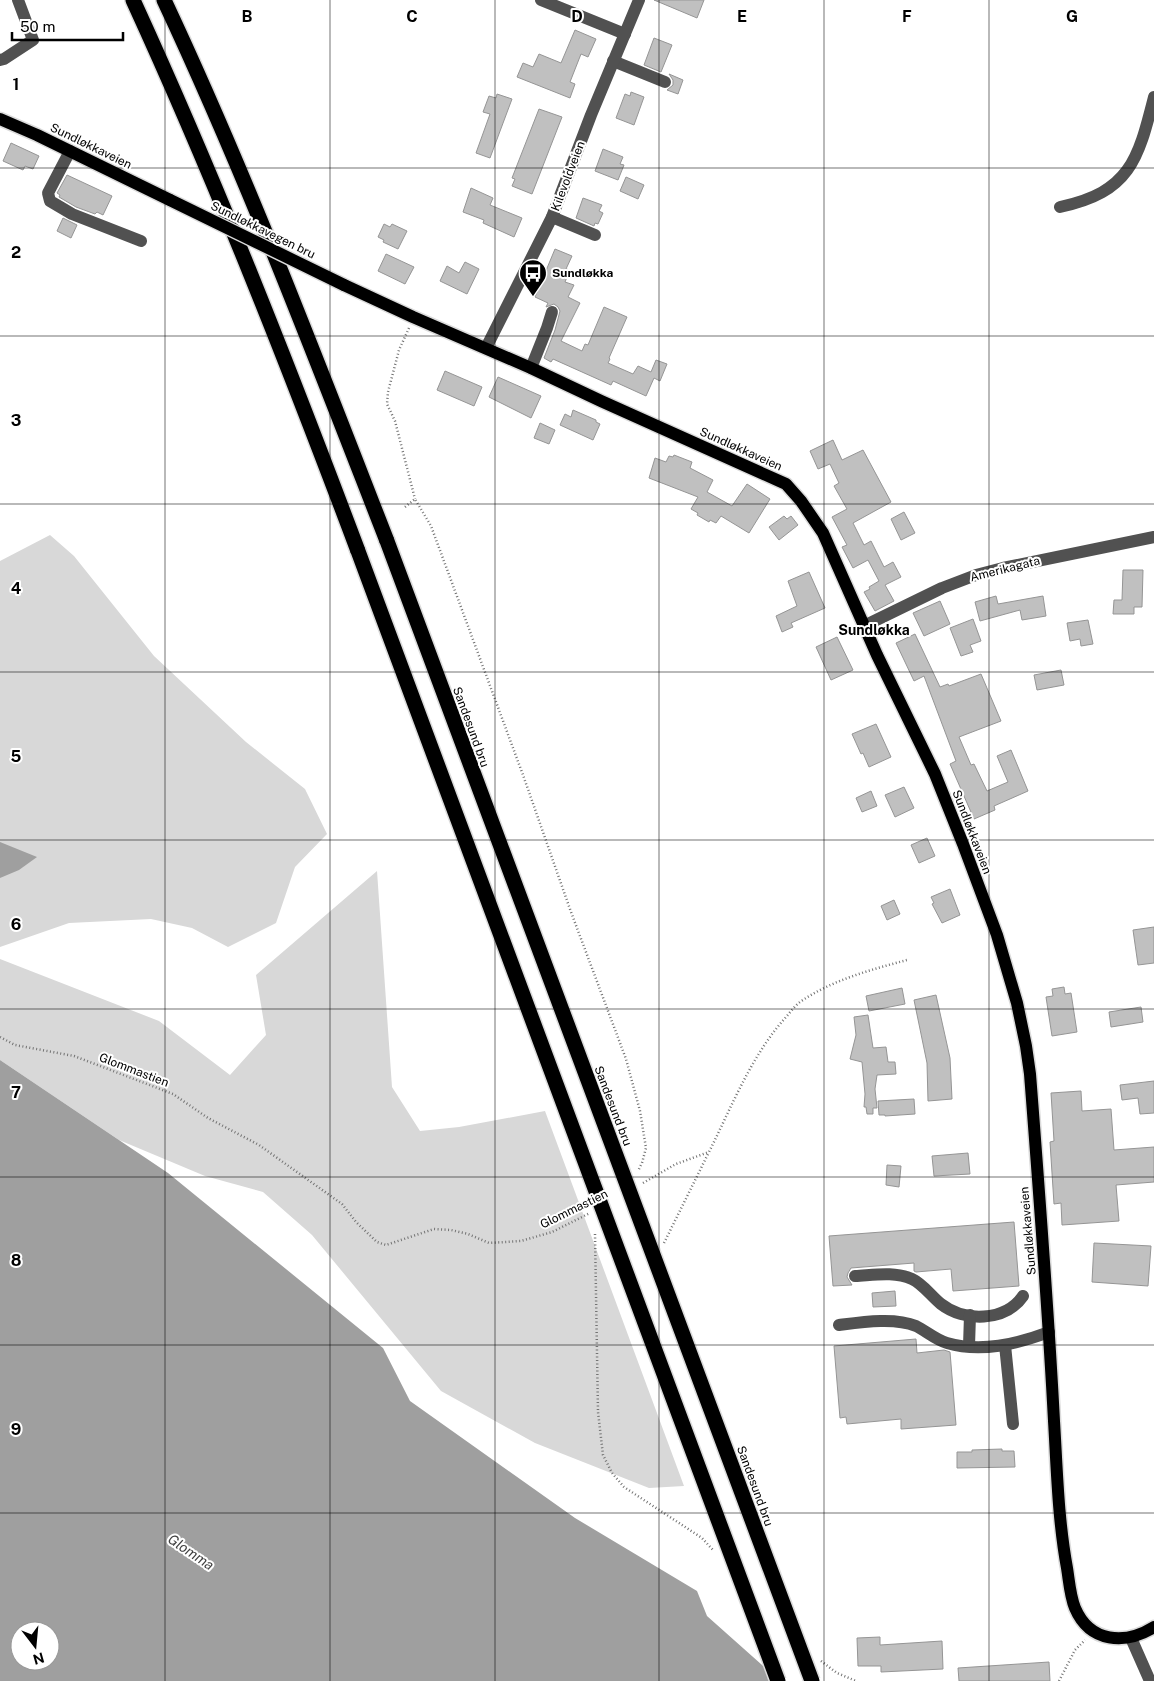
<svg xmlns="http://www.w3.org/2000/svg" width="1154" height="1681" viewBox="0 0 1154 1681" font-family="'Public Sans',sans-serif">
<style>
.green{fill:#d8d8d8}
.water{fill:#9f9f9f;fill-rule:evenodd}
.building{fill:#c0c0c0;stroke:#959595}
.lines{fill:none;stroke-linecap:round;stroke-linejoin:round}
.major-casing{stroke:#dbdbdb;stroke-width:15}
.highway-casing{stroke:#dbdbdb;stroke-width:18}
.path{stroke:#737373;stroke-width:2.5;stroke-dasharray:1 2.5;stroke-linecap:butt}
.minor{stroke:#515151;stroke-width:12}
.major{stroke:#000;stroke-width:12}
.highway{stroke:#000;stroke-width:15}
.major-bridge-casing{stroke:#dbdbdb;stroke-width:15;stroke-linecap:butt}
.highway-bridge-casing{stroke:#dbdbdb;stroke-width:18;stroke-linecap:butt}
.major-bridge{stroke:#000;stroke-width:12}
.highway-bridge{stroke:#000;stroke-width:15}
.grid{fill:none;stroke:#000;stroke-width:1;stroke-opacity:0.55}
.labels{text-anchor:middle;stroke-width:4;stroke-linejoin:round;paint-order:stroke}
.street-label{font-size:12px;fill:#000;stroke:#fff}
.poi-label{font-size:12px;font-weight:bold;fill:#000;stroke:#fff;text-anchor:start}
.neighbourhood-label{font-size:14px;font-weight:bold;fill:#000;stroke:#fff}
.water-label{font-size:14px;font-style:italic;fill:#404040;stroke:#fff}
.grid-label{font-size:16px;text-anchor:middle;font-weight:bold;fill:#000;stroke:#fff;stroke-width:4;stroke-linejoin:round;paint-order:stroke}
</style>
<rect width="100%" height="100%" fill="#fff"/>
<!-- green -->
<g class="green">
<polygon points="50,535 74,556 154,656 246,742 305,789 327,834 295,867 276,923 228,947 192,928 151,919 69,923 0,947 0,561"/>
<polygon points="377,871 392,1087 420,1131 459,1127 545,1111 684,1486 649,1488 535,1443 441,1391 312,1235 263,1192 205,1176 119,1140 0,1060 0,959 159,1021 230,1075 266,1035 256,975"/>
</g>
<!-- water -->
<g class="water">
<polygon points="0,842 37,857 19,870 0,878"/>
<path d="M0 1060 168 1173 383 1348 410 1401 575 1518 697 1591 707 1616 780 1681H0ZM20 1631H50V1661H20Z"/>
</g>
<!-- building -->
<g class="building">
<polygon points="654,0 704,0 697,18"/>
<polygon points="575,30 596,39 588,57 581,54 570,82 575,84 570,98 517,77 523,63 533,67 539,54 561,63"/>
<polygon points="654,38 672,45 661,72 644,65"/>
<polygon points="669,74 683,80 678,94 667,90 673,85 673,80"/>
<polygon points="631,92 644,97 634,125 616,118 625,94 630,96"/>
<polygon points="497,94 512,99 490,158 476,153 490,114 483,112 489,96 496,98"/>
<polygon points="539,109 562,117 532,194 512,186 515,179 512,178"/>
<polygon points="11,143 39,156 33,169 25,166 23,170 3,161"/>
<polygon points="603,149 623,157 620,164 624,165 618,180 595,171"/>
<polygon points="67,175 112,196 103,215 97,212 95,214 76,207 59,197 60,195 57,193"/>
<polygon points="626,177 644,185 638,199 620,191"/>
<polygon points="471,188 493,198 490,205 522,218 514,237 483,223 484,220 463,212"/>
<polygon points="583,198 602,205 599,211 603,213 598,224 595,223 594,226 576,218"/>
<polygon points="63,218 77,225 71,238 57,231"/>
<polygon points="384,224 390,227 392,224 407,231 398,249 383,242 384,240 378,237"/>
<polygon points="555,249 572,256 566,269 570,270 565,282 574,285 568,297 580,303 561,341 582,351 585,344 588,345 604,307 627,317 609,358 610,359 608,363 633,374 638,366 651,372 656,360 667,364 660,381 654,378 646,396 613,381 611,385 553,359 551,362 544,358 555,330 560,311 558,307 554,304 546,307 548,303 535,297"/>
<polygon points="386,254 414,267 405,284 378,271"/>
<polygon points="465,262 479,269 467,294 440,281 447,266 459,273"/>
<polygon points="445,371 482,387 474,406 437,390"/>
<polygon points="498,377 541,396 531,418 489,397"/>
<polygon points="573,410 596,420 596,422 600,424 593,440 560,425 565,414 571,417"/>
<polygon points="540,423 555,430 549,444 534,438"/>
<polygon points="833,440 842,460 863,450 891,502 853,523 864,545 871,541 884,567 893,562 901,577 885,585 894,601 875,611 864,592 870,589 869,587 879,581 868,560 853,568 842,547 847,545 832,517 847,509 834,486 839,483 830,464 818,469 810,451"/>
<polygon points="674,455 692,462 690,468 713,480 707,492 732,506 747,484 770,499 749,533 721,516 716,523 710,520 709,522 697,515 698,513 691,509 698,497 649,478 655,458 666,462 669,456 673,457"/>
<polygon points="904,512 915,533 901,540 891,519"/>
<polygon points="784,516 787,519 791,516 798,525 779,540 769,527"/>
<polygon points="1123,570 1143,570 1142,607 1134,607 1134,614 1113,614 1114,600 1122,600"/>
<polygon points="809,572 825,608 791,623 793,627 782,632 776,616 797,606 788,581"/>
<polygon points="996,596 998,604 1043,596 1046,616 1022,620 1020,610 980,621 975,602"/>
<polygon points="940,601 950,624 924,636 913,613"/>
<polygon points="973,619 981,641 970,645 973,652 961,656 950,628"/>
<polygon points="1088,620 1093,644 1081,646 1080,639 1070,641 1067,623"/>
<polygon points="915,634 940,687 948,684 949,686 981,674 1001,721 959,737 971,765 974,764 987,791 1008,782 997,756 1011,750 1028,791 994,806 995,810 974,819 950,764 956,761 924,676 914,681 896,643"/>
<polygon points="837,637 853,670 831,680 816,647"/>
<polygon points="1061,670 1064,685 1037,690 1034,675"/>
<polygon points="876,724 891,757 869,767 863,753 861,754 852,734"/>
<polygon points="904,787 914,808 895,817 885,795"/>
<polygon points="871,791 877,806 862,812 856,798"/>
<polygon points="927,838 935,856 919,863 911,845"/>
<polygon points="950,889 960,915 942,923 932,904 934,903 931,897"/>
<polygon points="894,900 900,914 887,920 881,906"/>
<polygon points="1154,927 1154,963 1138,965 1133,930"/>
<polygon points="1064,987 1065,994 1071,993 1077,1032 1052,1036 1046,997 1053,996 1052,989"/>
<polygon points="902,988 905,1004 869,1011 866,996"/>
<polygon points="936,995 950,1058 952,1099 928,1101 927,1063 914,1000"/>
<polygon points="1141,1007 1143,1022 1111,1027 1109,1012"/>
<polygon points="868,1015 873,1048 886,1047 888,1062 895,1062 896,1074 877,1075 875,1089 877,1108 873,1108 873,1114 867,1114 866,1107 864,1107 865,1094 862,1062 850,1059 856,1035 854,1017"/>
<polygon points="1154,1081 1154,1113 1140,1114 1138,1098 1122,1100 1120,1085"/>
<polygon points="1081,1091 1082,1111 1111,1109 1114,1150 1154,1147 1154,1182 1116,1185 1119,1221 1062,1225 1061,1203 1054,1204 1050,1142 1054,1141 1051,1093"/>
<polygon points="914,1099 915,1114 885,1116 885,1115 879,1115 878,1101"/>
<polygon points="968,1153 970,1174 934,1176 932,1156"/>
<polygon points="887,1165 901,1166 899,1187 886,1185"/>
<polygon points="1014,1222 1019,1286 953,1291 951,1269 916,1272 914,1271 914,1263 851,1268 848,1273 847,1277 852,1285 833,1286 829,1236"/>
<polygon points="1094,1243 1151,1246 1148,1286 1092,1282"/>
<polygon points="895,1291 896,1306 873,1307 872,1293"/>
<polygon points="916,1339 917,1353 944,1350 950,1352 956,1425 901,1429 901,1419 847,1424 846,1417 840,1418 834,1346"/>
<polygon points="1002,1449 1002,1451 1014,1451 1015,1467 957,1468 957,1452 972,1452 972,1450"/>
<polygon points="880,1637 880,1645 942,1641 943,1669 881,1672 881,1666 858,1666 857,1638"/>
<polygon points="1049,1662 1050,1681 959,1681 958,1668"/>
</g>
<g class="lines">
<!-- major casing -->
<g class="major-casing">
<g id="major">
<polyline points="0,119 37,135 170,200"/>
<path d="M344 285 413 317 531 368 601 401 786 484 801 501 823 533 877 655 935 774 963 844 997 935 1017 1003 1026 1046 1030 1074C1039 1190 1048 1305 1054 1421 1057 1470 1058 1519 1067 1568 1069 1580 1070 1596 1075 1608 1090 1643 1125 1645 1154 1627"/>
</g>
</g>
<!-- highway casing -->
<g class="highway-casing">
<g id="highway">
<path d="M133 0C216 181 288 365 358 551"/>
<path d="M164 0C247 177 316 359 387 541"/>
</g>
</g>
<!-- path -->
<g class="path">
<polyline points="409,328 399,350 388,392 387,404 395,421 415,499"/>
<polyline points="405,507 415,499 431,526 523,775 571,912 626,1059 640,1111 646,1148 642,1163 638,1171"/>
<polyline points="0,1037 15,1045 74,1056 173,1094 208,1118 259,1145 342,1204 356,1222 377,1242 386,1245 434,1229 451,1230 468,1234 489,1243 521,1241 552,1232 590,1213"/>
<path d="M643 1183 676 1164 709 1152C732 1106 752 1054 787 1016 791 1011 795 1006 800 1002 832 980 870 970 907 960"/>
<polyline points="595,1234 598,1412 603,1455 612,1473 624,1487 702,1538 713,1550"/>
<polyline points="664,1243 709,1152"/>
<polyline points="821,1661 837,1673 856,1681"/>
<polyline points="1059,1681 1075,1650 1085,1640"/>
</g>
<!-- minor -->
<g class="minor">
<polyline points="541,0 625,34"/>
<polyline points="0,60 4,59 33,40 18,0"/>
<polyline points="613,61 665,82"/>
<polyline points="70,151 48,193 50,201 72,214 141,241"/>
<path d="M1060 207C1130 192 1138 160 1154 97"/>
<polyline points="552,217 595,235"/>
<polyline points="486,348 552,217 591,115 639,0"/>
<polyline points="531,368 547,328 552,312"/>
<polyline points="864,626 942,588 976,575 1003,568 1154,537"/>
<path d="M855 1276C874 1275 894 1271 912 1279 923 1284 931 1296 941 1304 964 1322 1005 1322 1023 1296"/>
<path d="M839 1325C862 1322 895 1317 916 1326 926 1331 936 1340 947 1343 981 1353 1017 1344 1049 1332"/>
<polyline points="1005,1345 1013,1424"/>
<polyline points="969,1346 970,1315"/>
<polyline points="1131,1638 1150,1681"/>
</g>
<!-- major -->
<use href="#major" class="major"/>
<!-- highway -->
<use href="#highway" class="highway"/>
<!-- major-bridge casing -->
<g class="major-bridge-casing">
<polyline id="major-bridge" points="170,200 344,285"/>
</g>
<!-- highway-bridge casing -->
<g class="highway-bridge-casing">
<g id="highway-bridge">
<polyline points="387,541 812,1681"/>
<polyline points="358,551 778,1681"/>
</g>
</g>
<!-- major-bridge -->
<use href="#major-bridge" class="major-bridge"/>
<!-- highway-bridge -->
<use href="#highway-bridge" class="highway-bridge"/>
</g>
<!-- grid -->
<path class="grid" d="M165 0V1681M330 0V1681M495 0V1681M659 0V1681M824 0V1681M989 0V1681M0 168H1154M0 336H1154M0 504H1154M0 672H1154M0 840H1154M0 1009H1154M0 1177H1154M0 1345H1154M0 1513H1154"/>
<!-- icons -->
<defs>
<g id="bus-pin" transform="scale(1.4375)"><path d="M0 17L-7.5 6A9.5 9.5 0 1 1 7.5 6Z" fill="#000" stroke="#fff"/><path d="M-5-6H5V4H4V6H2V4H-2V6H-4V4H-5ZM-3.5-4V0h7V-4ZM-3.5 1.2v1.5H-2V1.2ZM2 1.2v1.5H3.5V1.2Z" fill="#fff"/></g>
</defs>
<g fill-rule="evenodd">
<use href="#bus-pin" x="533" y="273"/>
</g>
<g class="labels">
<!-- street labels -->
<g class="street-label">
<text transform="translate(91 146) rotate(26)" y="4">Sundløkkaveien</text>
<text transform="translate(568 176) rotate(-69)" y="4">Kilevoldveien</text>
<text transform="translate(263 230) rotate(26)" y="4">Sundløkkavegen bru</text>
<text transform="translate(741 449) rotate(24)" y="4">Sundløkkaveien</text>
<text transform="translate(1005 569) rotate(-14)" y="4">Amerikagata</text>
<text transform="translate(471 727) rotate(70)" y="4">Sandesund bru</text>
<text transform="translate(972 832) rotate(69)" y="4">Sundløkkaveien</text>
<text transform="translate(134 1070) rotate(21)" y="4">Glommastien</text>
<text transform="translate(613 1106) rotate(69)" y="4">Sandesund bru</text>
<text transform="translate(574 1209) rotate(-26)" y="4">Glommastien</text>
<text transform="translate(1028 1231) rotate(-95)" y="4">Sundløkkaveien</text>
<text transform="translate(755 1486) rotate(70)" y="4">Sandesund bru</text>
</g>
<!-- poi labels -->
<g class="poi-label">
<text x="552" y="277">Sundløkka</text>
</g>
<!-- neighbourhood labels -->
<g class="neighbourhood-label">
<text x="874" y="635">Sundløkka</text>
</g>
<!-- water labels -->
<g class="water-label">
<text transform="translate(191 1552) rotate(34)" y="5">Glomma</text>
</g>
</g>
<g class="grid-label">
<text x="247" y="22">B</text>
<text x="412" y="22">C</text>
<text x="577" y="22">D</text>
<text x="742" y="22">E</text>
<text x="907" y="22">F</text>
<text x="1072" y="22">G</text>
<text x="16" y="90">1</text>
<text x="16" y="258">2</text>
<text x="16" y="426">3</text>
<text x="16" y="594">4</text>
<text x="16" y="762">5</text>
<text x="16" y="930">6</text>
<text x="16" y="1098">7</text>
<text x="16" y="1266">8</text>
<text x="16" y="1435">9</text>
</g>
<!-- north arrow -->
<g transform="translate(35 1646) rotate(164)"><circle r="24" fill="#ffffff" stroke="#999999"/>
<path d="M0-4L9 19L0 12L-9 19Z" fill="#000000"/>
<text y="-8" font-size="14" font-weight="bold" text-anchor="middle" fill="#000000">N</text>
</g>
<!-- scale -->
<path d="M12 32v8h111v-8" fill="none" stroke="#000000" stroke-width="2.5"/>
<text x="20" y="32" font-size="15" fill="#000000" stroke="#ffffff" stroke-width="4" paint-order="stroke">50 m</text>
</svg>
